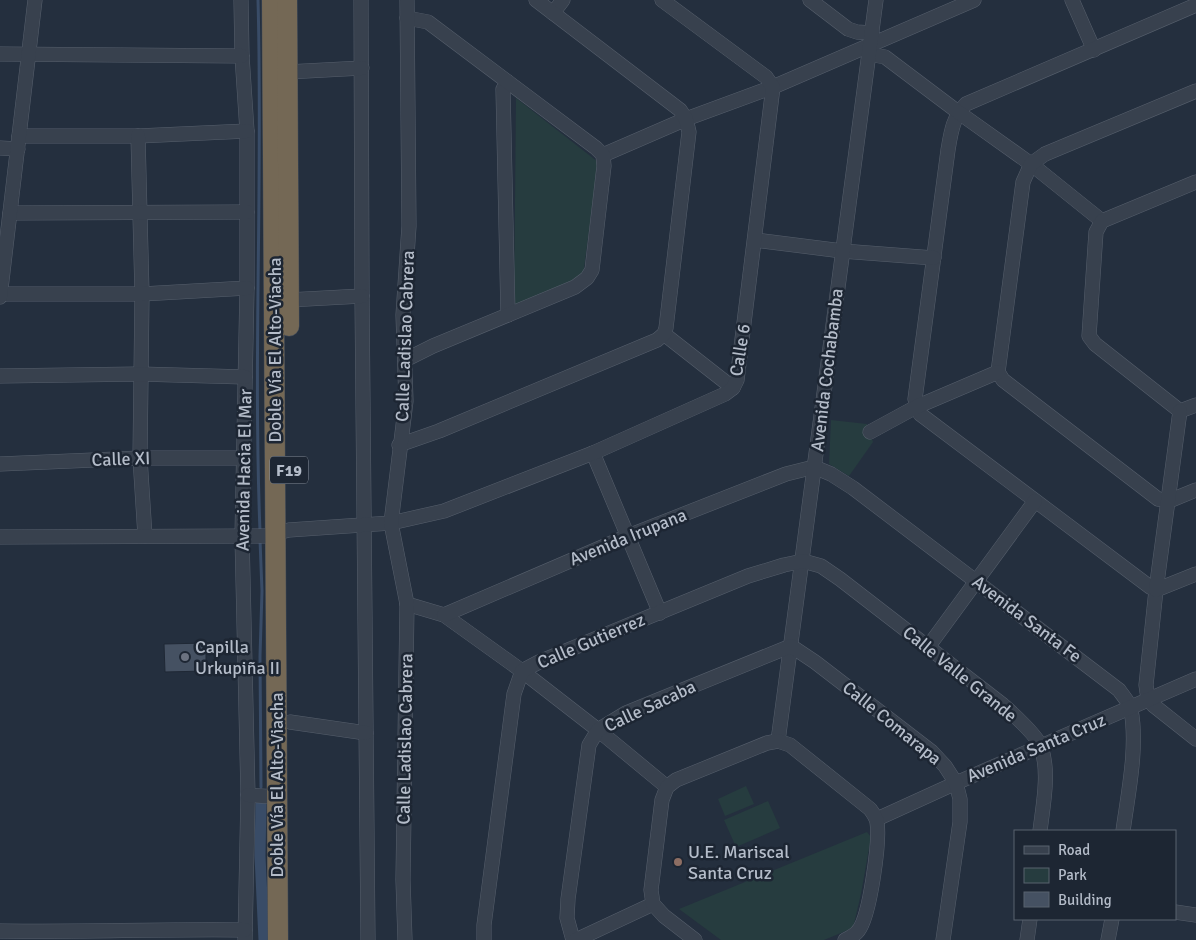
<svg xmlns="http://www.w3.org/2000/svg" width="1196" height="940" viewBox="0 0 1196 940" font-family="Signika,sans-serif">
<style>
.green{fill:#263c3f}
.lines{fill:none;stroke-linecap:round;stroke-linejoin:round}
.stream{stroke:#394c67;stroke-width:3}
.canal{stroke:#394c67;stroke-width:11}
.building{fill:#455162;stroke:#1f2835}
.minor-casing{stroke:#565f6c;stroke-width:15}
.highway-casing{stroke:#434c59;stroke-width:21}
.minor{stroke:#38414e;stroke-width:14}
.highway{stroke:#746855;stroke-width:20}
.worship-dot{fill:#6b7280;stroke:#1d2633;stroke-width:2}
.education-dot{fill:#8d6e63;stroke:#1d2633;stroke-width:2}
.labels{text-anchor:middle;stroke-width:5;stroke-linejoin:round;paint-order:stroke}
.shield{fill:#1d2633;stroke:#878f9c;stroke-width:1}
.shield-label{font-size:16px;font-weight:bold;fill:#b4bcc9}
.street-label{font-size:18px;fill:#b4bcc9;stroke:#1d2633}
.poi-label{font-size:18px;fill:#b4bcc9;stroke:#1d2633;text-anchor:start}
</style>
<rect width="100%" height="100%" fill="#242f3e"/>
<!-- green -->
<g class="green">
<polygon points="516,98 598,162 583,276 514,306"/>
<polygon points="831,420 867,424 873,442 849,476 829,464"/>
<polygon points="746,786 754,804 725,816 718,799"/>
<polygon points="768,801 780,828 736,847 724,820"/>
<polygon points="867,832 871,837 861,894 853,928 824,940 721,940 679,909"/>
</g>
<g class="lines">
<!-- stream -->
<g class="stream">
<path d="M258 0C263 177 253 354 260 531"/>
<polyline points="260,540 262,591 260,656 261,787"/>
</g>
<!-- canal -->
<polyline class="canal" points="261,804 260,856 264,940"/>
</g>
<!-- building -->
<polygon class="building" points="206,643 206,671 165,672 164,644"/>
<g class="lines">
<!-- minor casing -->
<g class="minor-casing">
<g id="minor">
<polyline points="241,0 242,56 247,131 247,288 242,536 248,795 245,940"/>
<polyline points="361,0 362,296 368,940"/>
<polyline points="810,0 848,29 857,32 872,33"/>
<polyline points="1072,0 1094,50"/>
<path d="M1196 5 966 104C953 117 951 132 948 150L915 399 920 414 1150 587 1156 590 1146 685 1148 699 1153 705 1196 739"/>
<polyline points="553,13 563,0"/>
<polyline points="0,54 242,56"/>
<polyline points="869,54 885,57 958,112 1031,164 1102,221"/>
<polyline points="287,72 362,68"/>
<polyline points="508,82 503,89 508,315"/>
<polyline points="1196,91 1045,154 1031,164 1023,182 998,372 1003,380 1158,499 1169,501 1196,490"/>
<polyline points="19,136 138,136 247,131"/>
<polyline points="138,136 142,294 140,458 145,536"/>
<polyline points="0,148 18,149"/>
<polyline points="603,155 686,119 773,87 974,0"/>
<polyline points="1196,182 1102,221 1096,232 1089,336 1095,344 1180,411 1196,405"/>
<polyline points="10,213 247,212"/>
<polyline points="755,240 842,251 934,258"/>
<polyline points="0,294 142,294 247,288"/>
<polyline points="0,297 35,0"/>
<polyline points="288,300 362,296"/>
<polyline points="664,334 733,388"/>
<polyline points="405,360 433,346 575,287 587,278 592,270 604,166 603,155 596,148 428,22 407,18"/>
<polyline points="0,376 140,374 245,377"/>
<polyline points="1180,411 1156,590 1196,574"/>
<polyline points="870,432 916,407 998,372"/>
<polyline points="399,445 439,431 657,340 664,334 666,328 689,132 686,119 680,110 536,0"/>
<polyline points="593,453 660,613"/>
<polyline points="0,464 140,458 243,458"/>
<polyline points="0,537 265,536 289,530 391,523 444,511 593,453 725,394 733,388 737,380 773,87 766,77 662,0"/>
<polyline points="407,604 444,615 522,671 598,730 667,787"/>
<path d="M444 615 628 536 786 474 814 467 831 474 853 488 1119 690C1123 696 1130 703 1131 710 1138 747 1128 794 1123 831"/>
<polyline points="928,647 1035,501"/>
<polyline points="290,722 366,733"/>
<polyline points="778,741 876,0"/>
<polyline points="248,795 277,797"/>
<polyline points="877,819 956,783 1196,679"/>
<polyline points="1175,912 1196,915"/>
<path d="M0 931C82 932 163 929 245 930"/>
<polyline points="405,940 403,880 407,604 391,523 406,401 403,315 409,226 407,0"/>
<path d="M484 940V925L514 694 522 671 539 662 748 576 784 565 803 561 821 566 840 579 1003 705C1013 714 1037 735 1041 747 1050 772 1043 805 1040 831"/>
<polyline points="573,940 567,918 568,899 589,745 598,730 626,713 791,646 815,662 932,752 945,766 956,783 960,799 960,822 943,940"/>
<polyline points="576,940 653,904"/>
<path d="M695 940 664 916 653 904 651 890 662 800 667 787 676 780 767 743 778 741 790 745 870 809C873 813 876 817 877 822 880 841 870 917 858 931 855 935 849 938 845 940"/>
<polyline points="1027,940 1030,919"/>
<polyline points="1108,940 1112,919"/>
</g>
</g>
<!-- highway casing -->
<g class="highway-casing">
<g id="highway">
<polyline points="272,0 278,940"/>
<polyline points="287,0 289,326"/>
</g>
</g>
<!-- minor -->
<use href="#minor" class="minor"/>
<!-- highway -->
<use href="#highway" class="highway"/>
</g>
<!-- markers -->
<circle class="worship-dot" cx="185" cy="657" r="5"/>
<circle class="education-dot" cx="678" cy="862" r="5"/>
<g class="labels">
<!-- shield labels -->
<rect class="shield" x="270" y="456.5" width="38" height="27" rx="4"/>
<g class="shield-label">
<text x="289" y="476">F19</text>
</g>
<!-- street labels -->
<g class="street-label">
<text transform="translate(405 336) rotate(-88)" y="6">Calle Ladislao Cabrera</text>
<text transform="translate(275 350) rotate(-90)" y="6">Doble Vía El Alto-Viacha</text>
<text transform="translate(740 350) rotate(-81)" y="6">Calle 6</text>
<text transform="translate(827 370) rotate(-83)" y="6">Avenida Cochabamba</text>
<text transform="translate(121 459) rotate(-2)" y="6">Calle XI</text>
<text transform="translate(244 470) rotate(-89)" y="6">Avenida Hacia El Mar</text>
<text transform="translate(628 537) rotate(-22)" y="6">Avenida Irupana</text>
<text transform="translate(1027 619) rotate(37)" y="6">Avenida Santa Fe</text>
<text transform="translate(591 641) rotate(-23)" y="6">Calle Gutierrez</text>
<text transform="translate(960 674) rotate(39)" y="6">Calle Valle Grande</text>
<text transform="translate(650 706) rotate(-25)" y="6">Calle Sacaba</text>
<text transform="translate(892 723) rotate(39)" y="6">Calle Comarapa</text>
<text transform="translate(405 739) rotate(-89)" y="6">Calle Ladislao Cabrera</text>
<text transform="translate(1036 748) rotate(-23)" y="6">Avenida Santa Cruz</text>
<text transform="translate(277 785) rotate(-90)" y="6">Doble Vía El Alto-Viacha</text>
</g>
<!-- poi labels -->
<g class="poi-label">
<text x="195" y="653">Capilla<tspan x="195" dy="21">Urkupiña II</tspan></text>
<text x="688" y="858">U.E. Mariscal<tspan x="688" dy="21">Santa Cruz</tspan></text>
</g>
</g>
<!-- legend -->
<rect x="1014" y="830" width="162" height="90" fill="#1d2633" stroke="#59626f"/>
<rect x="1024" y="846" width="25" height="8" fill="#38414e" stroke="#59626f"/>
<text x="1058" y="855" font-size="15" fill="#b4bcc9">Road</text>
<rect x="1024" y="868" width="25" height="15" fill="#263c3f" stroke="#59626f"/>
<text x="1058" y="880" font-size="15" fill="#b4bcc9">Park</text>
<rect x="1024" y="892" width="25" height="15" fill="#455162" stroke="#59626f"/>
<text x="1058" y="905" font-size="15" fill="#b4bcc9">Building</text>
</svg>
